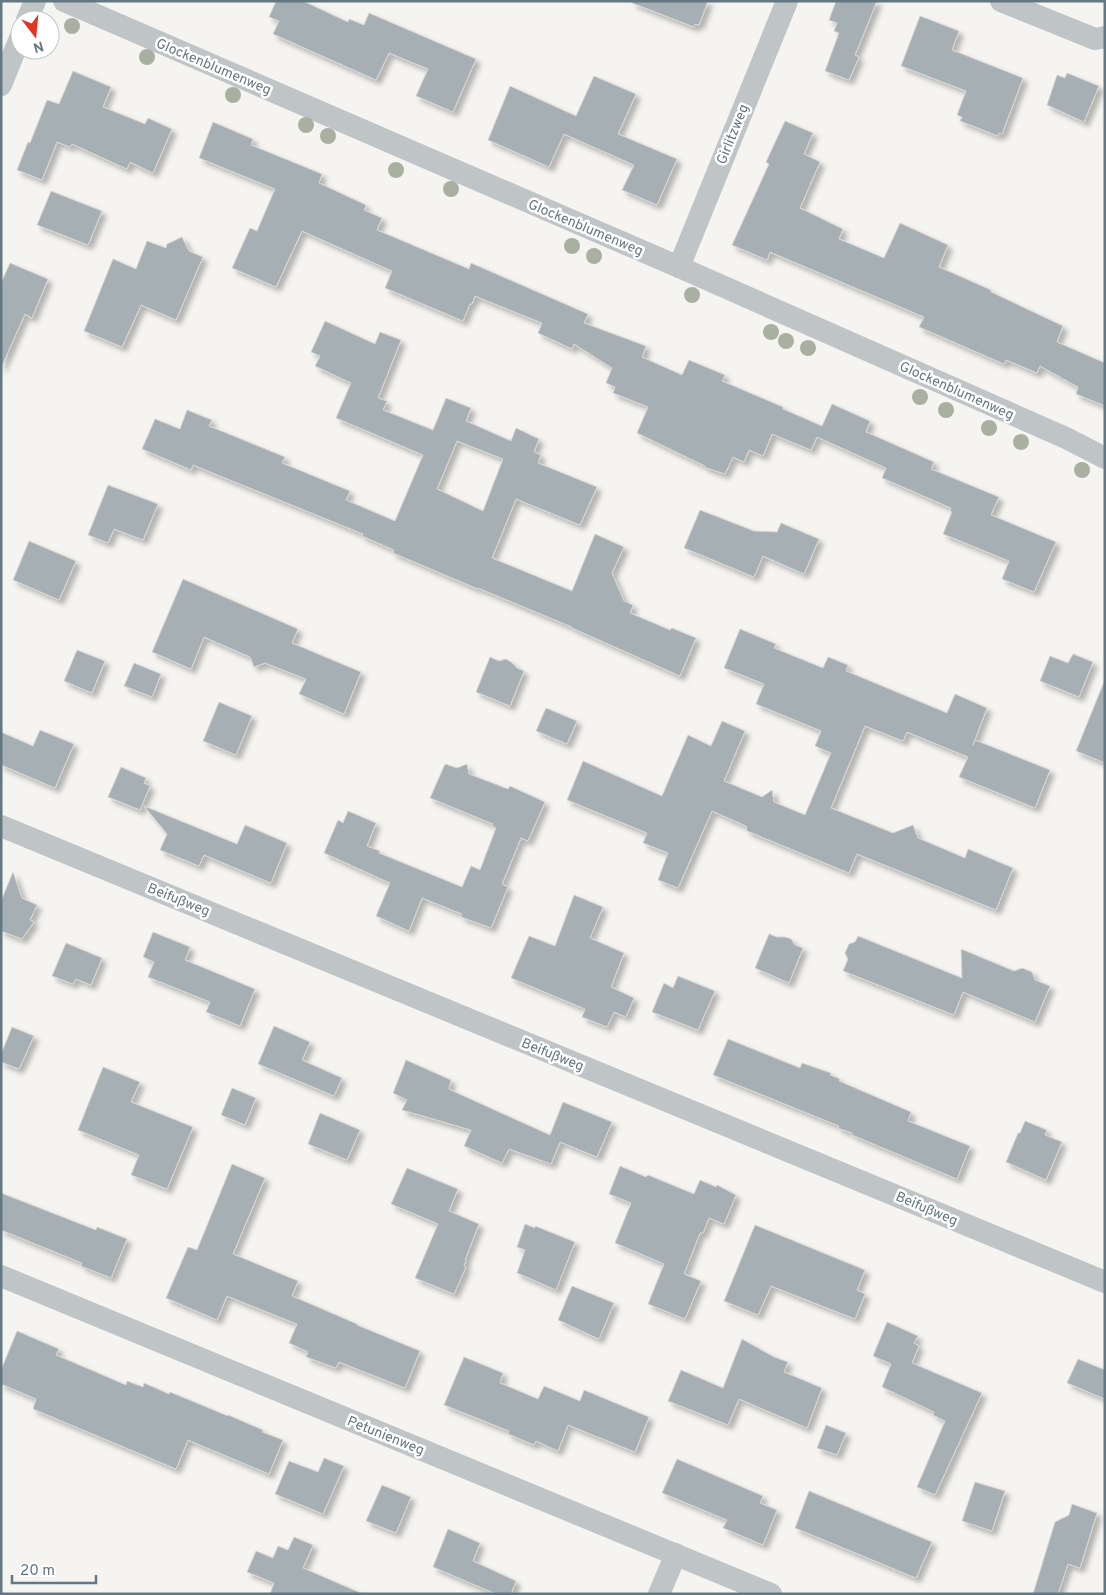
<svg xmlns="http://www.w3.org/2000/svg" width="1106" height="1595" viewBox="0 0 1106 1595" font-family="Overpass,sans-serif">
<style>
.building{fill:#a6afb3;stroke:#d6d5d3;fill-rule:evenodd;filter:url(#shadow)}
.lines{fill:none;stroke-linecap:round;stroke-linejoin:round}
.minor{stroke:#bfc4c6;stroke-width:22}
.tree{fill:#a9b0a2}
.labels{text-anchor:middle;stroke-width:5;stroke-linejoin:round;paint-order:stroke}
.street-label{font-size:14px;fill:#637882;stroke:#fff}
</style>
<defs>
<filter id="shadow"><feDropShadow dx="4.5" dy="4.5" stdDeviation="2.5" flood-color="#0004"/></filter>
</defs>
<rect width="100%" height="100%" fill="#f5f4f0"/>
<!-- building -->
<g class="building">
<polygon points="276,1 303,1 348,22 349,19 364,25 369,13 476,59 453,112 416,96 428,69 389,53 376,80 273,34 279,21 269,17"/>
<polygon points="633,1 708,1 699,25 695,24 694,27 632,3"/>
<polygon points="836,1 877,1 855,55 859,57 849,80 825,71 839,33 834,31 837,23 829,20"/>
<polygon points="920,16 959,31 952,50 1023,78 1002,134 999,133 998,136 960,121 962,117 957,115 966,91 901,66"/>
<polygon points="73,71 111,87 103,107 145,124 148,118 172,129 153,173 130,162 127,169 72,144 70,147 57,142 42,180 17,170 28,142 30,143 47,100 59,104"/>
<polygon points="1067,73 1099,86 1084,122 1047,105 1057,75 1065,78"/>
<polygon points="594,76 636,94 618,134 677,159 657,205 622,190 634,165 564,134 549,167 488,140 510,86 576,116"/>
<polygon points="785,121 813,133 804,154 820,162 800,208 843,229 839,239 884,258 900,223 948,245 939,267 991,290 991,292 1063,326 1057,342 1105,363 1105,406 1076,394 1078,387 1040,366 1037,373 1006,360 1004,364 919,327 924,317 770,252 767,260 732,245 769,164 766,162"/>
<polygon points="213,122 253,139 251,145 322,174 319,183 366,205 364,210 382,218 377,230 469,269 471,263 588,314 584,323 646,346 642,357 682,375 689,360 725,375 722,381 783,407 783,409 822,426 832,404 870,421 866,432 934,462 931,469 999,497 991,515 1056,542 1034,592 1002,579 1009,561 943,534 952,512 950,511 951,508 882,478 886,468 817,437 811,450 772,434 763,456 749,450 744,462 733,457 725,474 704,467 705,466 637,433 648,407 613,393 615,387 606,383 612,368 574,344 572,349 538,333 542,323 475,296 472,304 470,304 463,321 385,288 392,271 302,231 276,287 232,268 250,228 257,231 275,189 199,158"/>
<polygon points="51,191 102,211 88,245 37,225"/>
<polygon points="182,237 189,251 203,257 176,320 141,305 122,347 84,331 113,259 136,269 147,241 166,248 167,244"/>
<polygon points="10,263 48,279 32,318 25,314 1,368 1,283"/>
<path d="M325 321 375 344 380 332 401 340 378 398 387 401 383 410 433 430 446 398 471 408 466 421 511 441 516 428 539 439 534 452 541 455 538 463 597 487 580 525 516 499 492 558 572 591 595 534 624 547 612 573 624 601 633 605 630 613 670 630 672 628 696 638 680 676 572 628V627L478 588V589L393 553 394 550 362 536 363 534 193 465 191 470 142 449 155 419 180 429 187 410 212 420 209 426 285 457 282 463 350 491 346 500 395 521 423 455 336 418 351 383 315 366 320 356 311 352ZM457 441 503 459 483 511 437 489Z"/>
<polygon points="108,485 158,504 143,540 114,529 108,543 88,535"/>
<polygon points="700,510 754,531 777,532 781,523 819,539 804,574 763,556 754,577 684,548"/>
<polygon points="29,541 76,561 59,600 13,580"/>
<polygon points="183,579 298,629 292,643 361,672 344,714 299,694 306,679 265,663 254,667 250,657 204,637 191,669 152,652"/>
<polygon points="740,629 776,644 774,648 823,668 828,657 848,665 846,671 947,713 955,694 987,708 973,745 975,740 1050,770 1035,808 959,777 968,757 907,732 903,741 865,726 831,808 893,833 913,825 918,838 965,858 968,849 1013,868 996,910 857,854 849,873 747,831 746,826 712,811 678,888 658,880 668,853 643,843 647,833 567,800 583,761 662,796 688,735 711,746 722,721 745,731 724,781 762,797 772,790 774,802 805,815 831,753 815,746 821,731 756,704 764,684 724,668"/>
<polygon points="77,650 105,661 92,693 64,681"/>
<polygon points="1073,654 1093,662 1079,697 1040,681 1050,656 1068,663"/>
<polygon points="490,657 499,661 506,659 511,662 517,668 524,671 510,706 476,692"/>
<polygon points="134,663 161,674 152,697 124,686"/>
<polygon points="1104,682 1105,683 1105,763 1076,751"/>
<polygon points="219,702 252,716 236,755 203,741"/>
<polygon points="546,708 577,721 567,744 536,731"/>
<polygon points="40,730 74,744 55,788 1,765 1,732 33,746"/>
<polygon points="445,764 457,768 467,764 469,774 508,789 510,786 545,802 528,841 521,838 502,884 508,887 491,928 461,917 462,914 422,898 409,931 376,916 390,883 324,853 338,820 343,823 348,811 376,823 367,846 380,851 379,853 462,887 471,866 480,870 496,828 492,826 493,824 430,798"/>
<polygon points="121,767 146,778 144,783 150,786 140,810 108,797"/>
<polygon points="144,806 237,844 245,825 287,843 271,883 204,855 199,866 160,850 167,834"/>
<polygon points="13,872 22,898 37,905 30,920 34,922 22,939 1,931 1,901"/>
<polygon points="574,895 603,907 590,938 624,953 611,987 634,998 626,1017 614,1012 607,1027 582,1017 585,1009 511,978 529,936 555,946"/>
<polygon points="153,932 190,947 185,960 255,989 240,1026 206,1012 210,1002 148,977 154,962 143,957"/>
<polygon points="769,934 777,937 785,937 791,939 795,945 803,948 789,983 755,968"/>
<polygon points="858,936 962,978 961,949 1014,971 1022,968 1032,972 1035,980 1050,986 1035,1022 963,992 954,1015 843,971 848,959 845,953 849,944 855,942"/>
<polygon points="66,943 102,958 91,985 76,979 73,984 52,976"/>
<polygon points="678,976 715,991 698,1030 652,1012 664,983 673,988"/>
<polygon points="274,1026 310,1042 302,1060 342,1078 334,1096 258,1064"/>
<polygon points="12,1027 34,1036 19,1069 1,1062 1,1054"/>
<polygon points="728,1039 800,1068 802,1063 831,1073 830,1075 840,1079 839,1081 911,1112 908,1121 970,1146 957,1179 852,1135 852,1133 838,1128 839,1126 713,1075"/>
<polygon points="406,1060 451,1080 449,1089 457,1093 550,1135 563,1102 612,1122 597,1157 560,1142 551,1164 509,1149 502,1163 464,1146 471,1130 402,1110 407,1100 393,1093"/>
<polygon points="103,1067 140,1082 131,1102 193,1127 167,1189 131,1175 139,1155 78,1130"/>
<polygon points="232,1088 256,1098 245,1125 221,1115"/>
<polygon points="320,1113 360,1130 347,1160 308,1144"/>
<polygon points="1025,1121 1047,1130 1045,1135 1062,1142 1046,1180 1006,1162 1018,1133 1020,1133"/>
<polygon points="232,1164 265,1178 233,1254 298,1281 292,1296 357,1324 357,1325 420,1351 405,1388 339,1362 336,1368 306,1357 308,1352 289,1343 297,1324 227,1296 217,1320 166,1298 188,1247 197,1250"/>
<polygon points="620,1166 646,1177 648,1175 694,1194 700,1180 716,1187 717,1185 736,1195 724,1224 709,1218 703,1233 700,1233 684,1274 701,1281 685,1319 648,1304 664,1264 615,1243 631,1203 609,1194"/>
<polygon points="407,1168 458,1189 449,1211 479,1224 465,1260 466,1260 464,1266 466,1267 454,1294 415,1278 438,1224 391,1204"/>
<polygon points="1,1193 96,1230 97,1227 127,1239 111,1278 81,1266 82,1263 1,1230"/>
<polygon points="525,1224 535,1228 535,1226 575,1242 556,1290 517,1273 525,1250 517,1247"/>
<polygon points="755,1225 865,1270 857,1290 865,1294 855,1319 771,1286 758,1315 724,1301"/>
<polygon points="572,1286 614,1303 599,1339 558,1320"/>
<polygon points="887,1322 918,1336 914,1343 919,1346 912,1363 982,1393 935,1495 917,1487 945,1421 933,1415 934,1412 882,1387 891,1364 873,1356"/>
<polygon points="17,1331 59,1349 56,1355 126,1385 127,1381 143,1387 144,1383 169,1394 170,1392 228,1416 228,1415 263,1430 262,1432 283,1440 269,1474 188,1440 176,1469 33,1409 36,1399 1,1384 1,1370"/>
<polygon points="742,1339 774,1357 788,1362 784,1372 822,1388 807,1428 739,1399 728,1425 668,1401 681,1370 723,1388"/>
<polygon points="464,1357 503,1373 500,1383 538,1399 544,1386 580,1401 584,1390 649,1417 635,1452 568,1425 558,1451 536,1441 534,1445 508,1434 509,1431 444,1405"/>
<polygon points="1078,1359 1105,1370 1105,1399 1067,1383"/>
<polygon points="826,1425 846,1433 837,1455 817,1448"/>
<polygon points="324,1458 344,1466 323,1514 275,1494 289,1461 318,1472"/>
<polygon points="677,1459 763,1496 760,1503 777,1510 763,1545 723,1528 727,1520 662,1493"/>
<polygon points="975,1482 1005,1491 992,1531 962,1521"/>
<polygon points="382,1485 411,1497 396,1533 366,1521"/>
<polygon points="809,1491 932,1542 916,1578 795,1528"/>
<polygon points="1072,1504 1097,1513 1080,1568 1068,1564 1058,1594 1033,1594 1055,1522 1069,1515"/>
<polygon points="448,1529 480,1543 473,1561 516,1581 511,1594 496,1594 433,1567"/>
<polygon points="294,1537 313,1545 303,1568 363,1594 270,1594 274,1583 247,1572 256,1551 273,1558 278,1546 288,1550"/>
</g>
<g class="lines">
<!-- minor -->
<g class="minor">
<polyline points="64,1 679,267 1066,438 1105,458"/>
<polyline points="1001,1 1095,39 1105,37"/>
<polyline points="27,20 35,1"/>
<polyline points="1,85 20,38"/>
<polyline points="679,267 787,1"/>
<polyline points="1,826 1105,1282"/>
<polyline points="1,1276 771,1594"/>
<polyline points="659,1594 676,1554"/>
</g>
</g>
<!-- trees -->
<g class="tree">
<circle cx="72" cy="26" r="8"/>
<circle cx="147" cy="57" r="8"/>
<circle cx="233" cy="95" r="8"/>
<circle cx="306" cy="125" r="8"/>
<circle cx="328" cy="136" r="8"/>
<circle cx="396" cy="170" r="8"/>
<circle cx="451" cy="189" r="8"/>
<circle cx="572" cy="246" r="8"/>
<circle cx="594" cy="256" r="8"/>
<circle cx="692" cy="295" r="8"/>
<circle cx="771" cy="332" r="8"/>
<circle cx="786" cy="341" r="8"/>
<circle cx="808" cy="348" r="8"/>
<circle cx="920" cy="397" r="8"/>
<circle cx="946" cy="410" r="8"/>
<circle cx="989" cy="428" r="8"/>
<circle cx="1021" cy="442" r="8"/>
<circle cx="1082" cy="470" r="8"/>
</g>
<g class="labels">
<!-- street labels -->
<g class="street-label">
<text transform="translate(214 66) rotate(23)" y="5">Glockenblumenweg</text>
<text transform="translate(732 134) rotate(-68)" y="5">Girlitzweg</text>
<text transform="translate(586 227) rotate(23)" y="5">Glockenblumenweg</text>
<text transform="translate(957 390) rotate(24)" y="5">Glockenblumenweg</text>
<text transform="translate(179 899) rotate(22)" y="5">Beifußweg</text>
<text transform="translate(553 1054) rotate(22)" y="5">Beifußweg</text>
<text transform="translate(927 1208) rotate(23)" y="5">Beifußweg</text>
<text transform="translate(386 1435) rotate(22)" y="5">Petunienweg</text>
</g>
</g>
<!-- border -->
<rect width="1106" height="1595" fill="none" stroke="#637882" stroke-width="5"/>
<!-- north arrow -->
<g transform="translate(35 35) rotate(164)"><circle r="24" fill="#ffffff" stroke="#c1c9cd"/>
<path d="M0-4L9 19L0 12L-9 19Z" fill="#e33321"/>
<text y="-8" font-size="14" font-weight="bold" text-anchor="middle" fill="#637882">N</text>
</g>
<!-- scale -->
<path d="M12 1575v8h84v-8" fill="none" stroke="#637882" stroke-width="2.5"/>
<text x="20" y="1575" font-size="15" fill="#637882" stroke="#ffffff" stroke-width="4" paint-order="stroke">20 m</text>
</svg>
